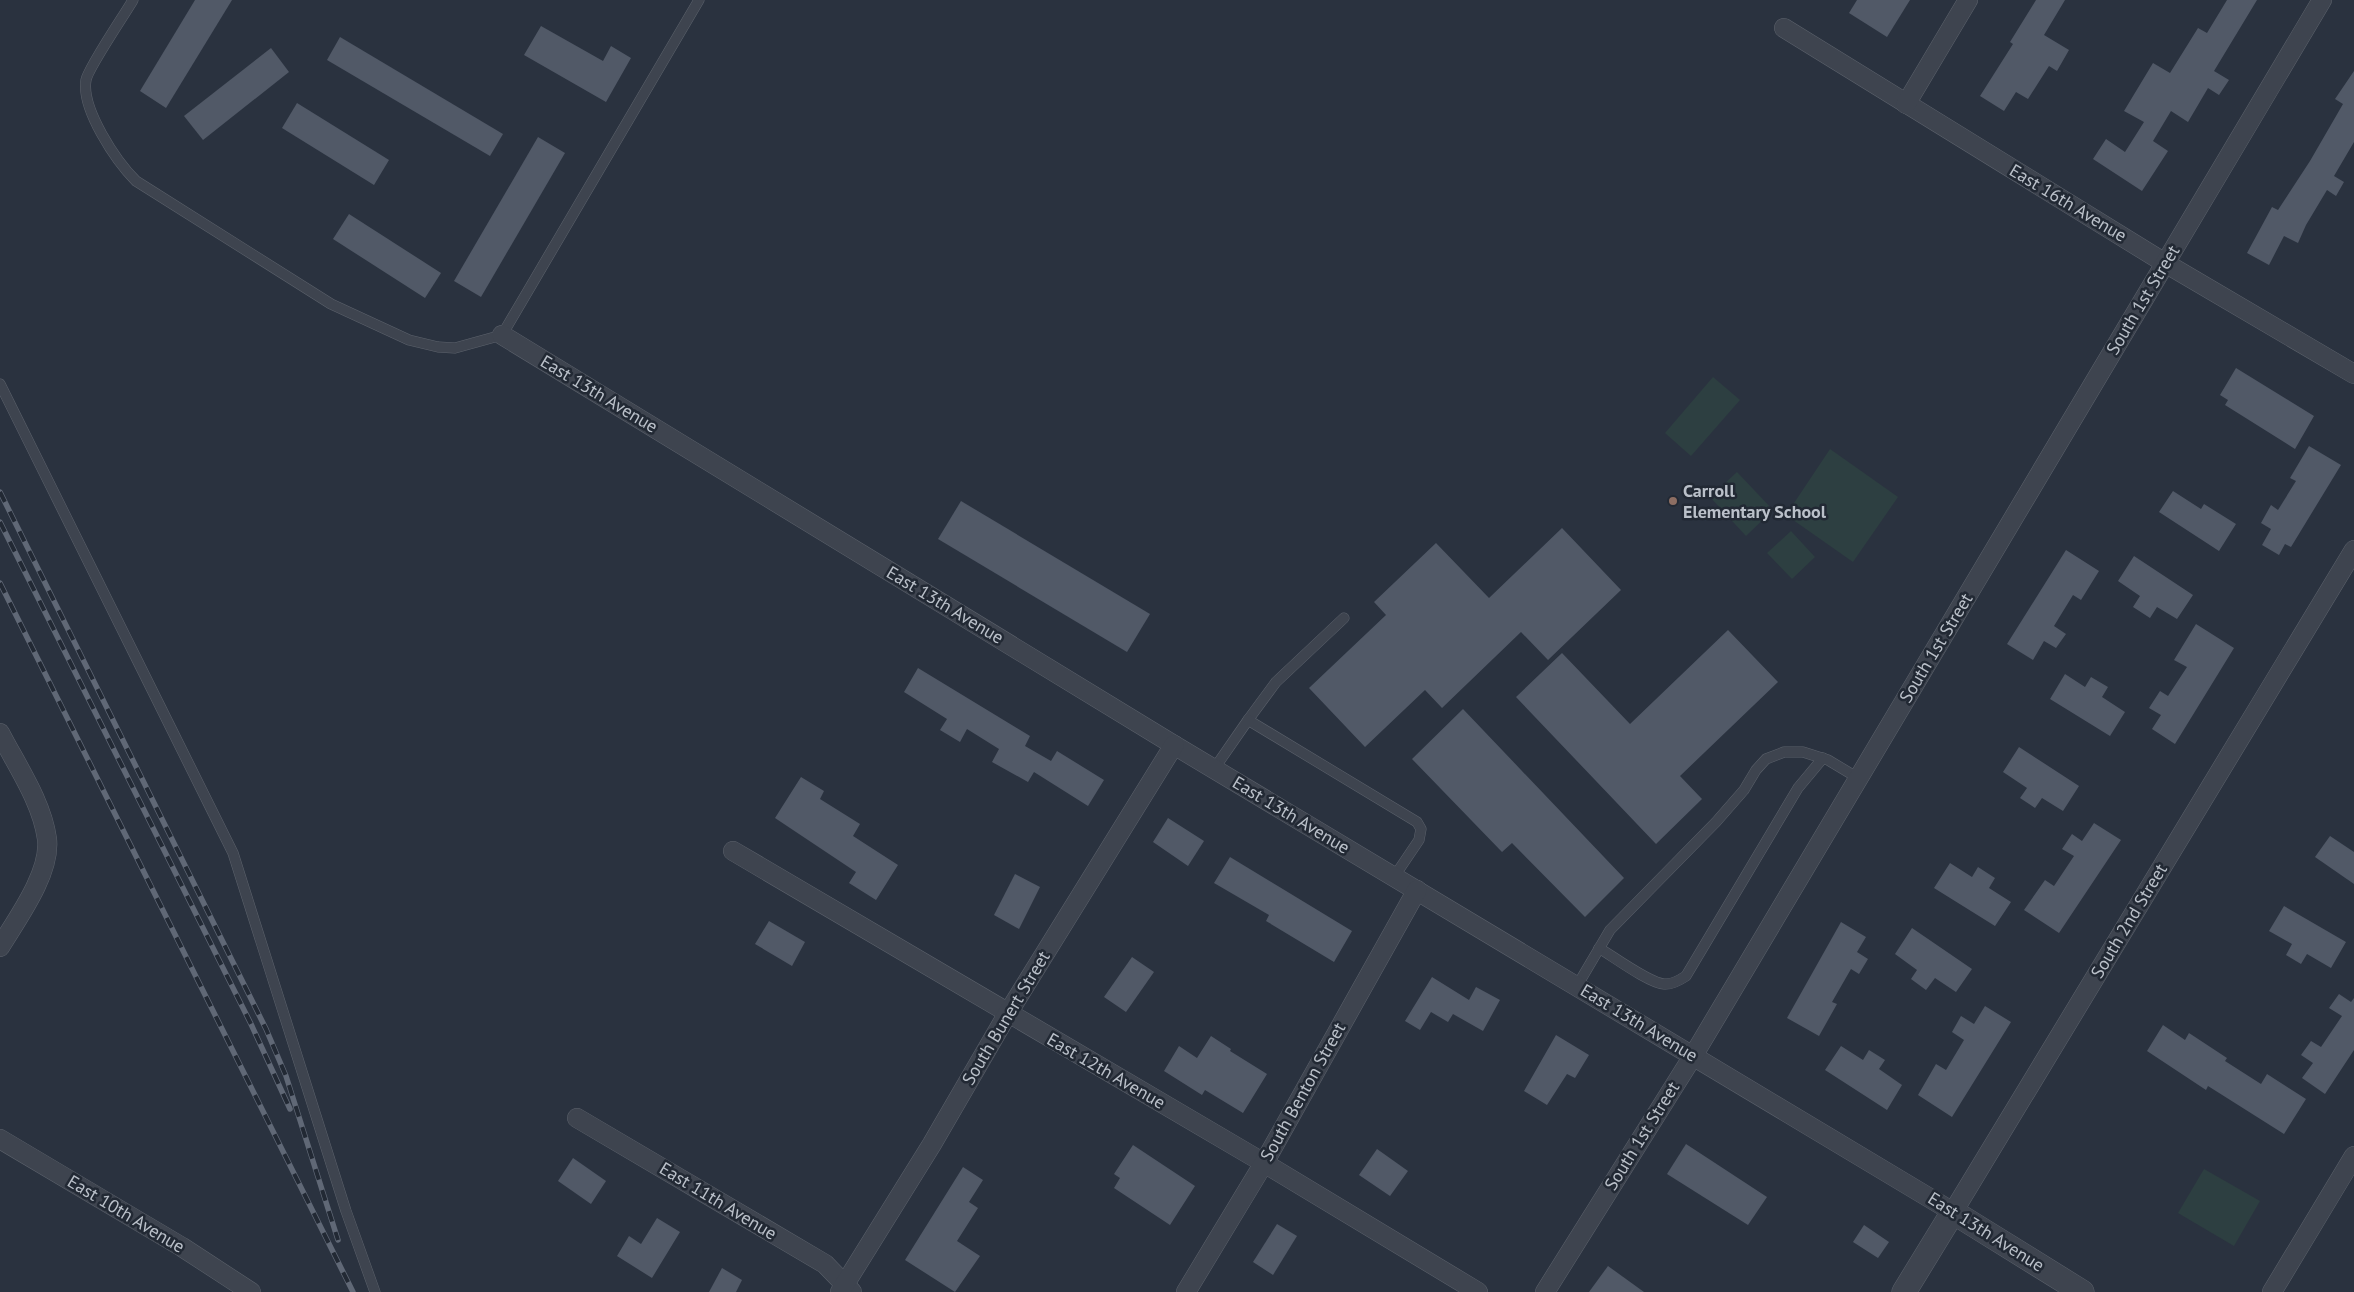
<svg xmlns="http://www.w3.org/2000/svg" width="2354" height="1292" viewBox="0 0 2354 1292" font-family="'PT Sans',sans-serif">
<style>
.green{fill:#2d3f41}
.building{fill:#515967}
.lines{fill:none;stroke-linecap:round;stroke-linejoin:round}
.service-casing{stroke:#5c626c;stroke-width:11}
.minor-casing{stroke:#5c626c;stroke-width:20}
.tertiary-casing{stroke:#5c626c;stroke-width:25}
.service{stroke:#3e444f;stroke-width:10}
.minor{stroke:#3e444f;stroke-width:19}
.tertiary{stroke:#3e444f;stroke-width:24}
.rail-casing{stroke:#606876;stroke-width:5.5}
.rail{stroke:#222934;stroke-width:4;stroke-dasharray:11;stroke-linecap:butt}
.education-dot{fill:#8d6e63;stroke:#222934;stroke-width:2}
.labels{text-anchor:middle;stroke-width:5;stroke-linejoin:round;paint-order:stroke}
.street-label{font-size:18px;fill:#bac0c9;stroke:#222934}
.poi-label{font-size:18px;font-weight:bold;fill:#bac0c9;stroke:#222934;text-anchor:start}
</style>
<rect width="100%" height="100%" fill="#2a323f"/>
<!-- green -->
<g class="green">
<polygon points="1713,377 1740,400 1691,456 1665,433"/>
<polygon points="1830,449 1898,497 1853,562 1786,515"/>
<polygon points="1737,472 1773,510 1746,536 1710,497"/>
<polygon points="1791,531 1815,557 1792,579 1767,553"/>
<polygon points="2204,1169 2260,1201 2234,1246 2178,1213"/>
</g>
<!-- building -->
<g class="building">
<polygon points="195,0 232,0 166,108 140,91"/>
<polygon points="1857,0 1910,0 1887,37 1849,13"/>
<polygon points="2036,0 2065,0 2044,35 2069,50 2057,71 2049,66 2028,99 2016,92 2004,111 1980,96 2013,44 2010,42"/>
<polygon points="2227,0 2257,0 2214,71 2229,80 2219,95 2208,88 2188,122 2171,111 2153,141 2168,151 2142,191 2093,159 2106,139 2125,152 2144,122 2124,111 2153,63 2170,73 2198,28 2207,33"/>
<polygon points="541,26 603,61 611,46 631,58 606,102 524,55"/>
<polygon points="340,37 503,134 490,156 327,60"/>
<polygon points="271,48 289,72 203,140 184,116"/>
<polygon points="2354,71 2354,142 2334,176 2344,182 2336,196 2327,190 2306,225 2298,243 2284,236 2269,265 2247,253 2272,207 2278,210 2310,161 2343,104 2335,99"/>
<polygon points="297,103 389,160 374,185 282,128"/>
<polygon points="538,137 565,153 481,297 454,281"/>
<polygon points="349,214 441,273 425,298 333,239"/>
<polygon points="2236,368 2314,416 2295,449 2225,405 2228,400 2220,395"/>
<polygon points="2309,446 2341,465 2291,547 2285,544 2279,555 2262,545 2271,529 2261,523 2271,505 2278,510 2296,481 2290,478"/>
<polygon points="2173,491 2201,509 2204,504 2236,524 2219,551 2159,512"/>
<polygon points="961,501 1150,614 1127,652 938,539"/>
<polygon points="1562,528 1621,590 1548,660 1521,632 1442,708 1425,690 1365,747 1309,688 1386,615 1374,602 1436,543 1489,598"/>
<polygon points="2066,550 2099,571 2081,600 2073,595 2054,626 2066,634 2056,648 2044,641 2033,660 2007,644"/>
<polygon points="2134,556 2193,595 2177,619 2157,607 2150,618 2133,607 2140,596 2118,581"/>
<polygon points="2196,624 2234,648 2175,744 2152,729 2161,715 2149,708 2160,691 2168,696 2187,667 2174,660"/>
<polygon points="1728,630 1778,682 1680,776 1702,799 1656,844 1516,697 1562,653 1630,724"/>
<polygon points="918,668 1030,736 1025,746 1051,761 1057,751 1104,780 1088,806 1034,772 1028,782 992,762 999,749 967,729 960,742 940,730 947,719 904,692"/>
<polygon points="2065,674 2085,687 2091,677 2108,687 2102,697 2125,712 2110,736 2050,699"/>
<polygon points="1463,709 1624,878 1585,917 1512,843 1502,852 1412,759"/>
<polygon points="2019,747 2079,786 2063,811 2042,798 2035,808 2020,798 2027,788 2003,772"/>
<polygon points="801,777 824,791 820,799 860,824 853,836 898,865 876,900 849,883 856,872 775,818"/>
<polygon points="1168,818 1204,841 1188,866 1153,842"/>
<polygon points="2094,823 2121,840 2059,933 2024,910 2045,880 2054,886 2074,856 2062,849 2072,834 2082,841"/>
<polygon points="2330,836 2354,852 2354,884 2315,857"/>
<polygon points="1230,857 1352,931 1334,962 1266,921 1269,915 1214,883"/>
<polygon points="1950,863 1972,877 1978,867 1995,878 1989,888 2011,902 1995,926 1934,888"/>
<polygon points="1015,874 1040,887 1019,929 994,915"/>
<polygon points="2284,906 2346,942 2331,968 2307,954 2301,964 2286,955 2292,944 2269,931"/>
<polygon points="769,921 805,942 792,966 755,944"/>
<polygon points="1841,922 1866,937 1857,952 1868,959 1859,974 1851,969 1832,1002 1837,1004 1819,1036 1787,1018"/>
<polygon points="1912,928 1972,969 1956,992 1935,978 1926,990 1911,979 1917,970 1895,954"/>
<polygon points="1132,957 1154,972 1126,1012 1104,997"/>
<polygon points="1432,977 1469,1000 1476,987 1500,1000 1483,1031 1453,1014 1448,1022 1431,1012 1420,1030 1405,1021"/>
<polygon points="2339,994 2351,1002 2354,998 2354,1050 2325,1094 2302,1078 2313,1063 2301,1055 2311,1041 2321,1047 2342,1016 2329,1008"/>
<polygon points="1985,1006 2011,1022 1952,1117 1918,1095 1936,1064 1946,1070 1964,1040 1952,1032 1961,1016 1974,1024"/>
<polygon points="2163,1025 2185,1040 2189,1033 2227,1058 2225,1061 2261,1084 2267,1074 2306,1099 2284,1134 2208,1086 2206,1090 2147,1051"/>
<polygon points="1556,1035 1589,1055 1575,1078 1567,1074 1547,1105 1524,1091"/>
<polygon points="1211,1036 1231,1049 1230,1051 1267,1074 1243,1113 1205,1090 1202,1095 1164,1071 1179,1046 1197,1058"/>
<polygon points="1841,1046 1863,1060 1869,1050 1885,1060 1879,1069 1902,1085 1887,1110 1825,1070"/>
<polygon points="1686,1144 1767,1197 1748,1225 1667,1174"/>
<polygon points="1133,1145 1195,1186 1170,1225 1114,1188 1120,1178 1114,1174"/>
<polygon points="1377,1149 1408,1171 1390,1196 1359,1175"/>
<polygon points="573,1158 606,1181 591,1204 558,1181"/>
<polygon points="963,1167 983,1180 969,1202 978,1208 957,1241 980,1256 955,1292 905,1260"/>
<polygon points="657,1218 680,1232 652,1278 617,1256 629,1236 641,1244"/>
<polygon points="1277,1224 1297,1236 1273,1275 1253,1262"/>
<polygon points="1864,1225 1889,1242 1878,1258 1853,1242"/>
<polygon points="1608,1266 1644,1292 1589,1292"/>
<polygon points="722,1268 742,1280 736,1292 709,1292"/>
</g>
<g class="lines">
<!-- service casing -->
<g class="service-casing">
<g id="service">
<path d="M133 0C125 14 88 68 86 80 81 109 116 161 136 181L331 304 409 340 438 347 455 348 502 335 699 0"/>
<polyline points="0,384 233,853 346,1211 375,1292"/>
<polyline points="1248,720 1276,682 1344,618"/>
<polyline points="1214,769 1248,720 1417,822 1421,829 1419,840 1394,877"/>
<path d="M1599 948C1614 957 1649 983 1664 984 1672 985 1680 980 1686 976L1798 788 1823 758"/>
<polyline points="1577,986 1610,930 1716,822 1744,790 1756,770 1766,759 1784,752 1803,752 1828,760 1858,778"/>
</g>
</g>
<!-- minor casing -->
<g class="minor-casing">
<g id="minor">
<polyline points="1784,28 2165,263 2354,374"/>
<polyline points="1906,104 1968,0"/>
<polyline points="502,335 1174,745 1953,1212 2354,550"/>
<path d="M0 733C17 766 42 802 47 839 51 873 17 919 0 947"/>
<polyline points="733,851 1264,1163 1478,1292"/>
<polyline points="577,1118 825,1264 852,1292"/>
<polyline points="0,1139 182,1247 251,1292"/>
<polyline points="840,1292 932,1144 1008,1013 1174,745"/>
<polyline points="1186,1292 1264,1163 1417,890"/>
<polyline points="1545,1292 1693,1056 2322,0"/>
<polyline points="2272,1292 2354,1156"/>
</g>
</g>
<!-- tertiary casing -->
<g class="tertiary-casing">
<polyline id="tertiary" points="1904,1292 1953,1212 2082,1292"/>
</g>
<!-- service -->
<use href="#service" class="service"/>
<!-- minor -->
<use href="#minor" class="minor"/>
<!-- tertiary -->
<use href="#tertiary" class="tertiary"/>
<!-- rail casing -->
<g class="rail-casing">
<g id="rail">
<polyline points="0,492 266,1029 286,1076 338,1240"/>
<polyline points="0,522 251,1024 290,1109"/>
<polyline points="0,583 353,1292"/>
</g>
</g>
<!-- rail -->
<use href="#rail" class="rail"/>
</g>
<!-- markers -->
<circle class="education-dot" cx="1673" cy="501" r="5"/>
<g class="labels">
<!-- street labels -->
<g class="street-label">
<text transform="translate(2068 203) rotate(31)" y="6">East 16th Avenue</text>
<text transform="translate(2143 300) rotate(-59)" y="6">South 1st Street</text>
<text transform="translate(599 394) rotate(31)" y="6">East 13th Avenue</text>
<text transform="translate(945 605) rotate(31)" y="6">East 13th Avenue</text>
<text transform="translate(1936 648) rotate(-59)" y="6">South 1st Street</text>
<text transform="translate(1291 815) rotate(31)" y="6">East 13th Avenue</text>
<text transform="translate(2129 921) rotate(-59)" y="6">South 2nd Street</text>
<text transform="translate(1006 1018) rotate(-59)" y="6">South Bunert Street</text>
<text transform="translate(1639 1023) rotate(31)" y="6">East 13th Avenue</text>
<text transform="translate(1106 1071) rotate(30)" y="6">East 12th Avenue</text>
<text transform="translate(1303 1092) rotate(-61)" y="6">South Benton Street</text>
<text transform="translate(1642 1136) rotate(-58)" y="6">South 1st Street</text>
<text transform="translate(718 1201) rotate(31)" y="6">East 11th Avenue</text>
<text transform="translate(126 1214) rotate(31)" y="6">East 10th Avenue</text>
<text transform="translate(1986 1232) rotate(32)" y="6">East 13th Avenue</text>
</g>
<!-- poi labels -->
<g class="poi-label">
<text x="1683" y="497">Carroll<tspan x="1683" dy="21">Elementary School</tspan></text>
</g>
</g>
</svg>
